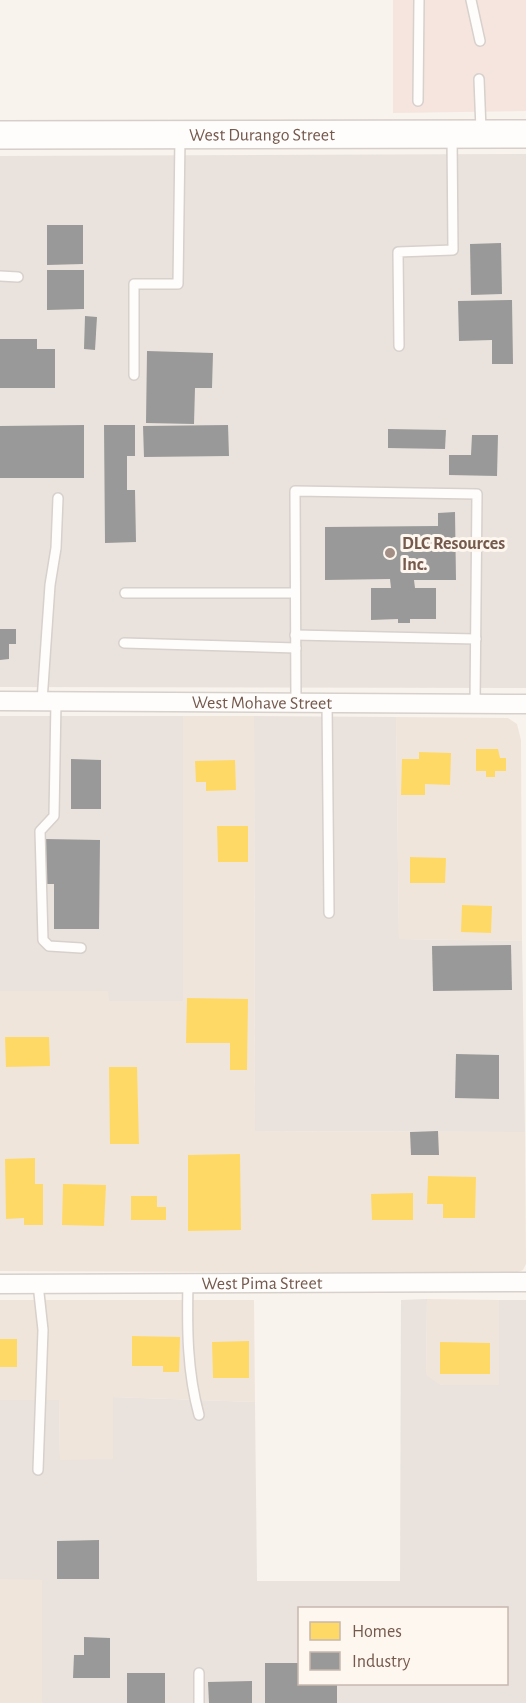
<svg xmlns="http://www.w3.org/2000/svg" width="526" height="1703" viewBox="0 0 526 1703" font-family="'Alegreya Sans',sans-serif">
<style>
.residential{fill:#f0e5db}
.commercial{fill:#f5e5de}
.industrial{fill:#eae3dd;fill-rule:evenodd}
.homes{fill:#ffd966}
.industry{fill:#999}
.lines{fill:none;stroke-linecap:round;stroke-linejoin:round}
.lane-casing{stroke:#d7d0cb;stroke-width:12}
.street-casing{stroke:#d7d0cb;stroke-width:21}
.secondary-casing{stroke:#d7cec9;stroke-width:30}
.lane{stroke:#fefdfc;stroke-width:9}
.street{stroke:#fefdfc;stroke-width:18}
.secondary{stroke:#fefdfc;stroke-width:27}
.poi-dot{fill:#a38f85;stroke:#fef7ef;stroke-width:2}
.labels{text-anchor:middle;stroke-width:6;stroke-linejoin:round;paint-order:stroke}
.street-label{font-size:18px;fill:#75594d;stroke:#fef7ef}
.poi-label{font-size:18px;font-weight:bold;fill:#75594d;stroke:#fef7ef;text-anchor:start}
</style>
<rect width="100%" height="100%" fill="#f8f3ed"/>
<!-- residential -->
<g class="residential">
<polygon points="183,716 254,716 255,1131 525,1132 526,1264 523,1270 515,1273 0,1271 0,991 109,991 109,1000 183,1001"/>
<polygon points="396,717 508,718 517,724 521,740 522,941 399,939"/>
<polygon points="427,1299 499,1300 499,1385 441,1385 426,1376"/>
<polygon points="0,1300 254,1300 255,1402 113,1397 113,1460 60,1460 59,1400 0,1400"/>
<rect x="0" y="1579" width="42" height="124"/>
</g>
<!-- commercial -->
<polygon class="commercial" points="393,0 526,0 526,111 393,113"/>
<!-- industrial -->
<g class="industrial">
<polygon points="526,154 526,688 0,687 0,156"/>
<polygon points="0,716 183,716 183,1001 109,1001 108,991 0,991"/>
<polygon points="254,716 396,717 399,939 522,941 525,1132 255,1131"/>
<path d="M427 1299 426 1375 441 1385H499V1300H526V1703H42V1580L0 1579V1400H59L60 1460 113 1459V1397L255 1402 257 1581H400L401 1300ZM300 1608H506V1684H300Z"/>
</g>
<!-- homes -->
<g class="homes">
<polygon points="476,749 498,749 500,758 506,758 506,771 495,771 495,777 486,777 486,771 476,771"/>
<polygon points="419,752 451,753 450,785 425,784 425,795 401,795 402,759 419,759"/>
<polygon points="235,760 236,790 206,791 206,782 196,782 195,761"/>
<polygon points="217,826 248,826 248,862 218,862"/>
<polygon points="410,857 446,858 445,883 410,883"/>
<polygon points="462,905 492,906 491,933 461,932"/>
<polygon points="187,998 248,999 247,1070 230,1070 230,1043 186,1043"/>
<polygon points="5,1037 49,1037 50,1066 6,1067"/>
<polygon points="109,1067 137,1067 139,1144 110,1144"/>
<polygon points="240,1154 241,1230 188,1231 188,1155"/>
<polygon points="35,1158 35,1184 43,1184 43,1225 24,1225 24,1218 6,1219 5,1159"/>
<polygon points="428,1176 476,1177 475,1218 443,1218 443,1204 427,1204"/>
<polygon points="63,1184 106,1185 104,1226 62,1225"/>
<polygon points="413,1193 413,1220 372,1220 371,1194"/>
<polygon points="131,1196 157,1196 157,1207 166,1207 166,1220 131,1220"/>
<polygon points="132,1336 180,1337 179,1372 163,1372 163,1366 132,1366"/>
<rect x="0" y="1339" width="17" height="28"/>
<polygon points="249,1341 249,1378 213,1378 212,1342"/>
<polygon points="440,1342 490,1343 490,1374 440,1374"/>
</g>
<!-- industry -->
<g class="industry">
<polygon points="47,225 83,225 83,264 47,265"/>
<polygon points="501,243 502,294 471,295 470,244"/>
<polygon points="47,270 84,270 84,309 47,310"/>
<polygon points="512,300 513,364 492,364 492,340 459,341 458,301"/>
<polygon points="85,316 97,317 95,350 84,349"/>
<polygon points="0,339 37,339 37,349 55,349 55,388 0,388"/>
<polygon points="147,351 213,353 212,388 195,388 194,424 146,423"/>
<polygon points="84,425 84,478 0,478 0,426"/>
<polygon points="104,425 135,425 135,456 127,456 127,490 135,490 136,542 105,543"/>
<polygon points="228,425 229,456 144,457 143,426"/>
<polygon points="388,429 446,430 445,449 388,448"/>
<polygon points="472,435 498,435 497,476 449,475 449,455 471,455"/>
<polygon points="455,512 456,580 414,580 415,588 436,588 436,619 410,619 410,623 398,623 398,619 371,620 371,588 391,588 390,579 325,580 325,527 438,526 438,513"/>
<polygon points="0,629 16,629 16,644 9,644 9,659 0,660"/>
<polygon points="71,759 101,760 101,809 71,809"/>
<polygon points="46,839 100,840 99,929 54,929 54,884 46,884"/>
<polygon points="511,945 512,990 433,991 432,946"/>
<polygon points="456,1054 499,1055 499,1099 455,1098"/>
<polygon points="438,1131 439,1155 411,1155 410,1132"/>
<polygon points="99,1540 99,1579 57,1579 57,1541"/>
<polygon points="84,1637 110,1638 110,1678 73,1678 74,1655 84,1655"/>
<polygon points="265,1663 300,1663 300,1684 337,1684 337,1703 265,1703"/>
<rect x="127" y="1673" width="38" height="30"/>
<polygon points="252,1681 252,1703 209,1703 208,1682"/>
</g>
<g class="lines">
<!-- lane casing -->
<g class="lane-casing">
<g id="lane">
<polyline points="471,0 480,41"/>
<polyline points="479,79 481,130"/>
<polyline points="418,101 419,0"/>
<polyline points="0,276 18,277"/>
<polyline points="399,346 398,252 453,250 452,136"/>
<polyline points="134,375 134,284 178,284 180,137"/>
<polyline points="125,593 295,593"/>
<polyline points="295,635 476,639"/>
<polyline points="124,643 296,648"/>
<polyline points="42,701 50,585 56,548 58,498"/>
<polyline points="56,701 54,816 40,831 43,940 49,946 81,948"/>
<polyline points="296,702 295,491 477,494 475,704"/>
<polyline points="327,703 329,913"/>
<path d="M188 1283C187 1328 187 1371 199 1415"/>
<polyline points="38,1470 43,1330 38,1284"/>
<polyline points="199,1703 199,1673"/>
</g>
</g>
<!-- street casing -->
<g class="street-casing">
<g id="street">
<path id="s1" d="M0 701 526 704"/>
<path id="s2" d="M0 1284 526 1282"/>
</g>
</g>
<!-- secondary casing -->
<g class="secondary-casing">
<g id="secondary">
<path id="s3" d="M0 135 526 134"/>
</g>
</g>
<!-- lane -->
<use href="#lane" class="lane"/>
<!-- street -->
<use href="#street" class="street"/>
<!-- secondary -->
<use href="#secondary" class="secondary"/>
</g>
<!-- markers -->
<circle class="poi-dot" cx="390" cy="553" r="6"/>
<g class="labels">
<!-- street labels -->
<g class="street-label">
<text dy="6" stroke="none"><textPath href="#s3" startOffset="262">West Durango Street</textPath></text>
<text dy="6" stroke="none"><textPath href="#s1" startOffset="262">West Mohave Street</textPath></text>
<text dy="6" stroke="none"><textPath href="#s2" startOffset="262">West Pima Street</textPath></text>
</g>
<!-- poi labels -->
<g class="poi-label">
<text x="402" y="549">DLC Resources<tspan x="402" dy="21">Inc.</tspan></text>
</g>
</g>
<!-- legend -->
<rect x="298" y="1607" width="210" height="78" fill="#fef7ef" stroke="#c7b8ae" stroke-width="1.5"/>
<rect x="310" y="1622" width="30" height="18" fill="#ffd966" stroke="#c7b8ae" stroke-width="1.5"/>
<text x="352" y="1637" font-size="18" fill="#75594d">Homes</text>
<rect x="310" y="1652" width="30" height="18" fill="#999999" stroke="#c7b8ae" stroke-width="1.5"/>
<text x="352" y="1667" font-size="18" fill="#75594d">Industry</text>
</svg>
